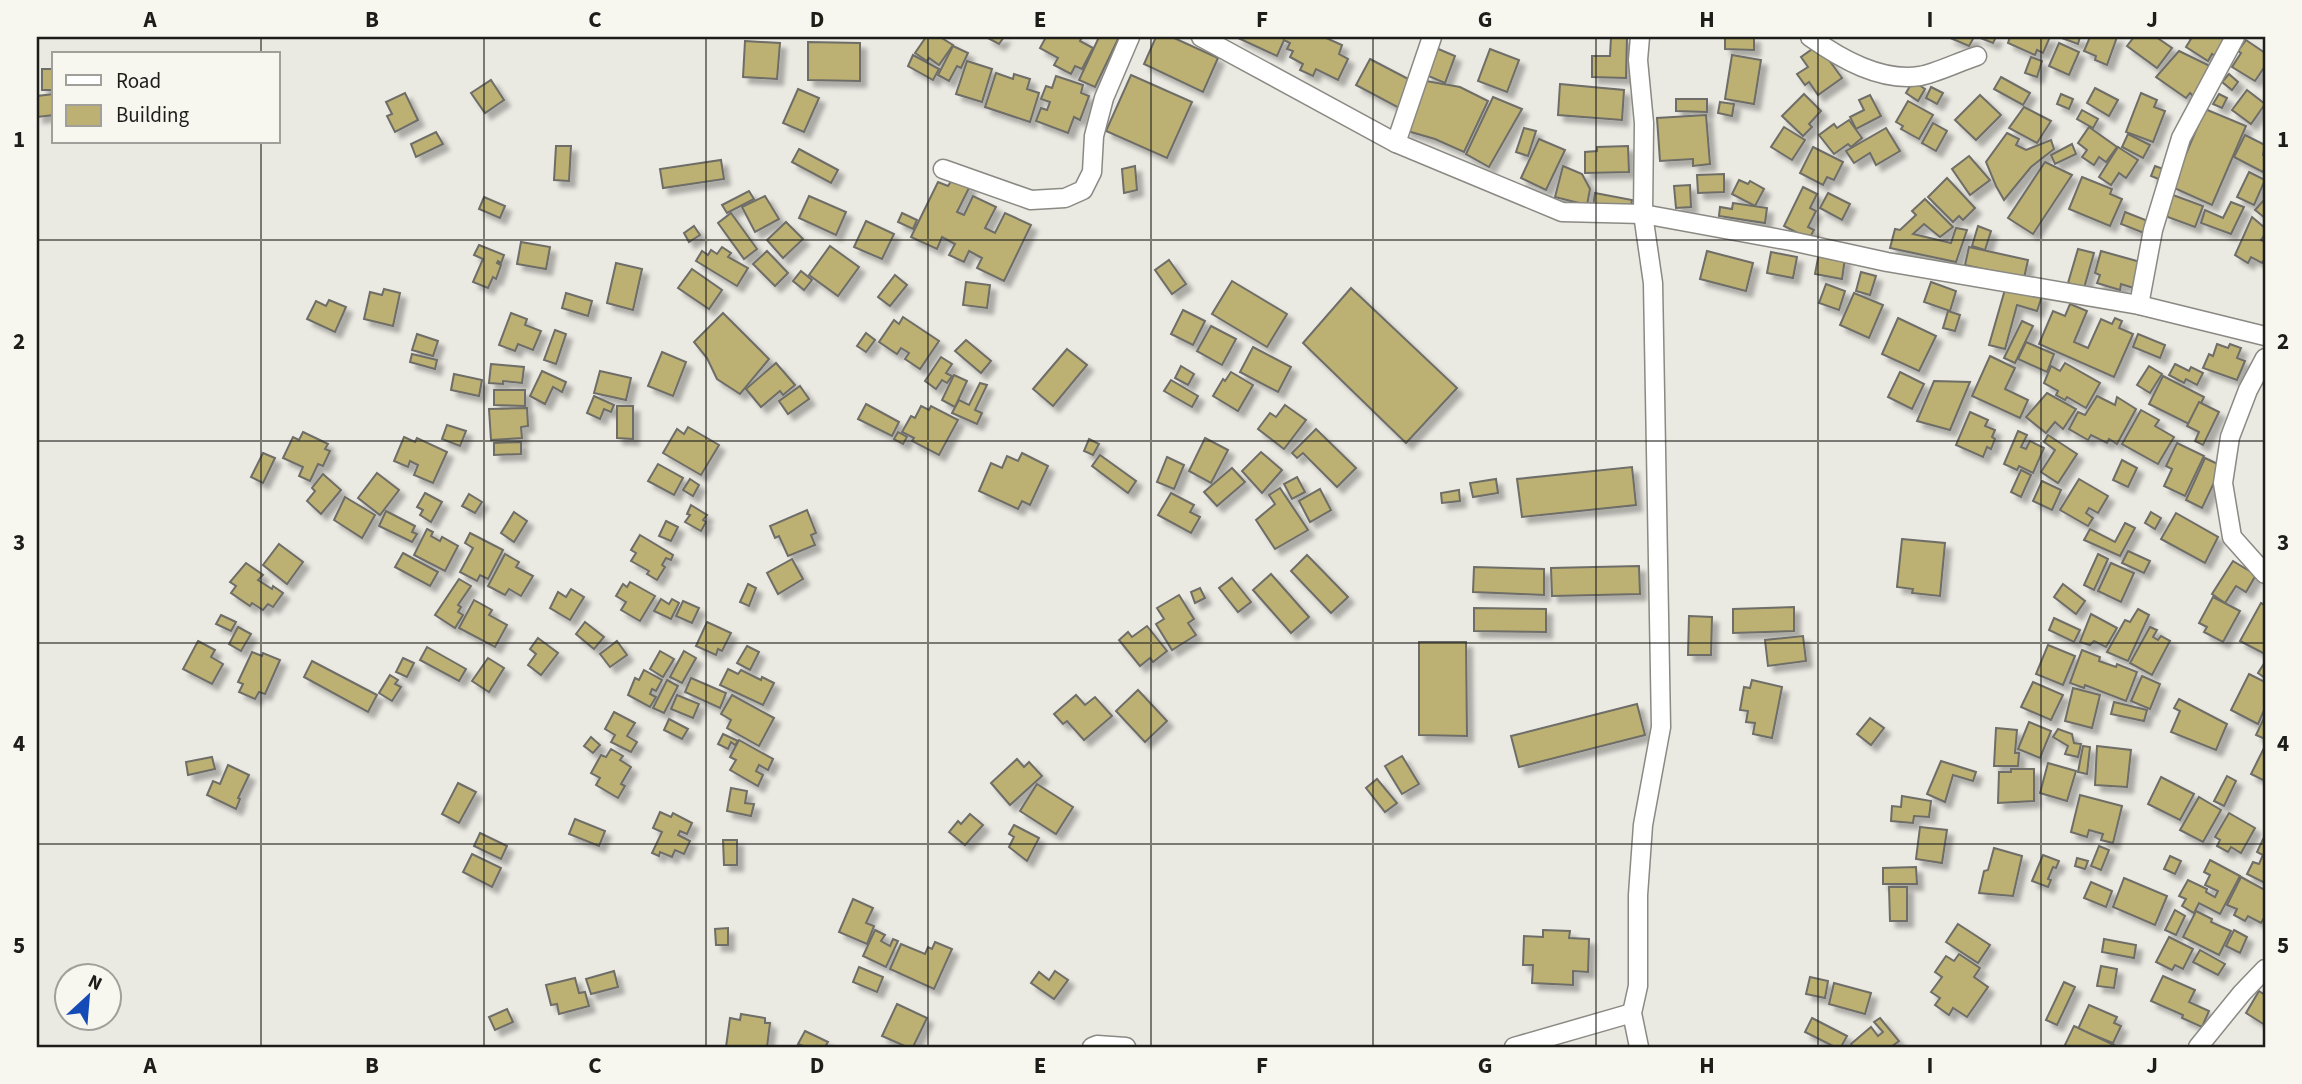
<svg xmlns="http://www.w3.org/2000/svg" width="2302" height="1084" viewBox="0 0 2302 1084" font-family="'Source Sans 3',sans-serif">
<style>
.building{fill:#bcb172;stroke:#6e6d67;stroke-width:2;filter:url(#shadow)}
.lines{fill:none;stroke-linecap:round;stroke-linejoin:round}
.street-casing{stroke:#8a8983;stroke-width:21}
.street{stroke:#fff;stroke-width:18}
.grid{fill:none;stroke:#1d1d1a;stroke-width:2;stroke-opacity:0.55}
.neatline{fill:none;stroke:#1d1d1a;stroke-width:2.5}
.grid-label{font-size:23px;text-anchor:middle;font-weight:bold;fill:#1d1d1a}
</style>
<defs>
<filter id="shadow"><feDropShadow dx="6" dy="6" stdDeviation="2" flood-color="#0004"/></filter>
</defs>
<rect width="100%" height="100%" fill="#eae9e2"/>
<!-- building -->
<g class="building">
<polygon points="926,37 940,37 953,45 939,65 929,58 927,61 915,53"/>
<polygon points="986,37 1004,37 999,44"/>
<polygon points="1046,37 1082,37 1080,41 1093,48 1082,69 1075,66 1071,74 1054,65 1058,58 1040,48"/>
<polygon points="1099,37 1119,37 1095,87 1079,80"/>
<polygon points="1156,37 1172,37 1218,58 1203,92 1144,64"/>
<polygon points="1236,37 1324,37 1342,45 1339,54 1348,59 1338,80 1316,69 1313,76 1300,70 1303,64 1290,57 1293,51 1287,49 1290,43 1284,40 1277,56"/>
<polygon points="1611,37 1627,37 1626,78 1592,77 1592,56 1610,56"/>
<polygon points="1725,37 1754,37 1754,50 1725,49"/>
<polygon points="1948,37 1974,37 1969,46"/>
<polygon points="1978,37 1996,37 1993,43"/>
<polygon points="2010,37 2050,37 2043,53 2037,50 2035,55 2008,43"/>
<polygon points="2059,37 2080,37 2078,44"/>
<polygon points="2090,37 2117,37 2107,65 2095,60 2096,56 2084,51"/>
<polygon points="2134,37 2156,37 2172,48 2157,68 2127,46"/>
<polygon points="2187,37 2224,37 2223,38 2227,41 2217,57 2212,54 2208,61 2186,47 2191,39"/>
<polygon points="2246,40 2265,53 2265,66 2255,81 2232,67 2241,53 2238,51"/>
<polygon points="745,41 780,43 777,79 743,77"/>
<polygon points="808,42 860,43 860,81 808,80"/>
<polygon points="2059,43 2079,52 2069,75 2049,66"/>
<polygon points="1818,45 1842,78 1818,95 1809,82 1805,85 1797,74 1808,67 1801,57"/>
<polygon points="953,46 968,53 961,68 957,66 949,81 938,75"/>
<polygon points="1436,48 1455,56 1445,83 1426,75"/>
<polygon points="1490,49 1519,60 1507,92 1478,81"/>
<polygon points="2179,51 2210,66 2195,98 2190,93 2186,98 2156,77"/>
<polygon points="913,55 939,69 933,80 908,66"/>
<polygon points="1732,55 1761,60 1754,104 1725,99"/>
<polygon points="2031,57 2042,61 2037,77 2025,73"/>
<polygon points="1370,59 1414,82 1401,109 1356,85"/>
<polygon points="967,61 992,69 982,102 956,94"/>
<rect x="42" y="69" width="12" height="21"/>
<polygon points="996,73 1013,79 1014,74 1030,79 1027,89 1039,93 1030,122 985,107"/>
<polygon points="2229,74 2238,82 2232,90 2222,82"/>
<polygon points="1131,75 1192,102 1167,158 1106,131"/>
<polygon points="1056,76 1083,85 1081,93 1089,96 1080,120 1074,117 1068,133 1036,121 1041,108 1047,110 1050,102 1041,99 1046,86 1052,88"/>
<polygon points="2001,77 2030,93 2023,105 1994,89"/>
<polygon points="491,80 504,100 485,113 471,93"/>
<polygon points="1426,81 1460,87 1488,101 1464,152 1435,139 1404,130"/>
<polygon points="1913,81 1925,89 1918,101 1906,93"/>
<polygon points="1560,84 1624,90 1622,120 1558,115"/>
<polygon points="1931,87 1943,93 1937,104 1926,98"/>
<polygon points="2095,88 2118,100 2109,116 2087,103"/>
<polygon points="798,89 819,98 804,132 783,123"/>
<polygon points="2247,90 2265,104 2251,124 2232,110"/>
<polygon points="405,93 418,120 395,132 387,116 392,114 386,102"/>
<polygon points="2141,93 2157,100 2154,107 2165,111 2153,142 2126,132"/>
<polygon points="54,94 54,115 37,117 37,96"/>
<polygon points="1804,94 1821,111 1809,124 1812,127 1803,136 1782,116"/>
<polygon points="2061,94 2073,99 2069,109 2057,104"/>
<polygon points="2219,94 2227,98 2222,108 2213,104"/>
<polygon points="1870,95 1881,116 1856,129 1850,117 1864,110 1859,100"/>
<polygon points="1980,95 2001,115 1976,140 1955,120"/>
<polygon points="1493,97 1522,109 1489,167 1466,154"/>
<polygon points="1676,99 1707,99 1707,112 1676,111"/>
<polygon points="1908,101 1933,115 1919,139 1901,129 1903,126 1896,122"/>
<polygon points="1720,102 1734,104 1732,116 1718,113"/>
<polygon points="2024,107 2051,121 2037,143 2009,128"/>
<polygon points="2205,109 2246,126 2212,205 2172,187"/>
<polygon points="2082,110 2098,119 2093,128 2077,119"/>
<polygon points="1706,115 1710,164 1693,166 1693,159 1660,161 1657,118"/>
<polygon points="1849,120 1862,138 1851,147 1848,144 1834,154 1819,135 1834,124 1837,128"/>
<polygon points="1933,123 1947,131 1936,151 1922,143"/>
<polygon points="1784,127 1805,140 1792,160 1771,147"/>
<polygon points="2089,127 2117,147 2106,162 2099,157 2094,165 2082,157 2087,150 2078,143"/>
<polygon points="1524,128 1536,131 1528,156 1516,152"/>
<polygon points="1886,128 1900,151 1876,165 1870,153 1854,163 1846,151"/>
<polygon points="436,132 443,144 416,157 411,144"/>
<polygon points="2007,133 2019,139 2016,145 2026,150 2051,140 2054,149 2031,167 2004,200 1996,186 1986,162"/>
<polygon points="2128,134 2150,145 2143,158 2122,147"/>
<polygon points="2245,135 2265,145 2263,155 2265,156 2265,167 2263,172 2234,157"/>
<polygon points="1539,139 1565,150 1546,190 1521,178"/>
<polygon points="2072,144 2076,154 2055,164 2051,155"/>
<polygon points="556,146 571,146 569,181 554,180"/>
<polygon points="1628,146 1629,172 1585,173 1585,152 1597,151 1597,147"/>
<polygon points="1813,147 1843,162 1834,180 1827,177 1823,185 1800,173"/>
<polygon points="2118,147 2138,160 2126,178 2119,173 2111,185 2099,177"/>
<polygon points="799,149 838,170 831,183 792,162"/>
<polygon points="1969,156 1990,180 1970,195 1952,169"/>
<polygon points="721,160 724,179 663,188 660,169"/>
<polygon points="2045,162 2072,175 2033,234 2008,218"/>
<polygon points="1135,166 1137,190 1124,193 1122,169"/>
<polygon points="1563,166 1582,174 1590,189 1587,205 1555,197"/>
<polygon points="2155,166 2166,170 2161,180 2151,176"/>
<polygon points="2249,172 2265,180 2254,205 2237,197"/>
<polygon points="1724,174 1724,192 1698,193 1697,175"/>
<polygon points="2082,177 2112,189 2110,194 2122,199 2110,226 2069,209"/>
<polygon points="953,178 970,186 957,212 964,215 973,196 996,207 985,228 995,233 1005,213 1031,225 1004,281 977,268 982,258 969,251 964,262 949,255 955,244 942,237 937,249 911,237 938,182 948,186"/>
<polygon points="1947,178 1975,208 1963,220 1959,216 1953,222 1928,197"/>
<polygon points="1739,180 1748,184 1750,181 1764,189 1755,206 1732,194"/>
<polygon points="1690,185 1691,207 1676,208 1674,186"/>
<polygon points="1803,187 1817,194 1810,208 1816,211 1808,227 1814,230 1809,239 1784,226"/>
<polygon points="749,191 754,199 727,213 722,205"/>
<polygon points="1595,193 1632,200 1630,213 1593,207"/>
<polygon points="1828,193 1850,204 1842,220 1820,208"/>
<polygon points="2173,195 2203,206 2195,227 2165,216"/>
<polygon points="765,196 779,219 755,232 742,207"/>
<polygon points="809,196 846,212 836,235 799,218"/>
<polygon points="484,197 505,206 500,218 479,209"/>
<polygon points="1925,199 1953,227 1940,237 1924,224 1913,234 1951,243 1956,228 1967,230 1956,262 1890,248 1895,229 1900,230 1916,215 1912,211"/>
<polygon points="2264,200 2265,201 2265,218 2255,210"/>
<polygon points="2231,202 2244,207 2231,234 2201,223 2205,210 2223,218"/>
<polygon points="1733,203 1767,208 1765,223 1719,216 1720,207 1732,209"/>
<polygon points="2125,212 2148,221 2144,233 2121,224"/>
<polygon points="731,213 757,249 744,259 718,223"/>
<polygon points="902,213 917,220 913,229 898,222"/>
<polygon points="2252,217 2265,228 2265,234 2261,240 2265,242 2265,258 2262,263 2251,257 2248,263 2235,255"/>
<polygon points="866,221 894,234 882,259 854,247"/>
<polygon points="786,222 803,239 783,258 767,240"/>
<polygon points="694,226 700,235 689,242 684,233"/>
<polygon points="1978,226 1991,231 1985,250 1972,246"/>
<polygon points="521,242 550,247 546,269 517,264"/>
<polygon points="479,245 504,255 501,263 498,261 497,263 501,265 496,279 493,277 488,288 473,282 483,259 474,255"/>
<polygon points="830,246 859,267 838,296 809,275"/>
<polygon points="722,247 731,253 728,257 748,268 737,286 696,261 702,251 708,255 711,250 717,254"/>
<polygon points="1969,247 2028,260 2024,278 1965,265"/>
<polygon points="2078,249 2094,253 2084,288 2068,283"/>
<polygon points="767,251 788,273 775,286 753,264"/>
<polygon points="1707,251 1753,263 1746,291 1700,279"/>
<polygon points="2101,251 2144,263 2137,289 2121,284 2120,290 2097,283 2100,275 2095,273"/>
<polygon points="1771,252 1797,257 1793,278 1767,273"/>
<polygon points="1819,253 1845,258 1842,279 1815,274"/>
<polygon points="1169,260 1186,284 1172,294 1155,270"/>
<polygon points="616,263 642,269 633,310 607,303"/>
<polygon points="692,269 722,290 709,309 678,288"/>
<polygon points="801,271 812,280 804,290 793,281"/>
<polygon points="1861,272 1876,276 1870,295 1856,291"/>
<polygon points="895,275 907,285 890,306 878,297"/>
<polygon points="1232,281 1287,314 1267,347 1212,314"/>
<polygon points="966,282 990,285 987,308 963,305"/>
<polygon points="1931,282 1956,291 1950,311 1924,302"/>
<polygon points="1826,284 1845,291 1839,310 1819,303"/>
<polygon points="2006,286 2042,296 2037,311 2017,305 2005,349 1989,345"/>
<polygon points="1351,288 1457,388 1406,443 1303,343"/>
<polygon points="384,289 400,293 393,326 364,319 370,292 382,295"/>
<polygon points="566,293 592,301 588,316 562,308"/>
<polygon points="1854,293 1883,305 1869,338 1840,325"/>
<polygon points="329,300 346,307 335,332 307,319 316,301 326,306"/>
<polygon points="2070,304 2087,311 2074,342 2088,348 2101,319 2112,324 2115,318 2122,321 2119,328 2133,334 2114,377 2039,344 2053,311 2065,316"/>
<polygon points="1183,310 1205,321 1193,345 1171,334"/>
<polygon points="1948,311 1960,315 1955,331 1943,328"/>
<polygon points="511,313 527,319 525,325 541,331 533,350 518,344 515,351 499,345"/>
<polygon points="723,313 769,359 740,394 717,379 707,358 694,342"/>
<polygon points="903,317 939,341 920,369 905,359 909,353 901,348 897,354 879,342 894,320 899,324"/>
<polygon points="1898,318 1936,336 1919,371 1882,354"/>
<polygon points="2022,321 2033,326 2015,363 2004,358"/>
<polygon points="1211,326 1236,339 1222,365 1197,351"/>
<polygon points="555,330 566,334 556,364 544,360"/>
<polygon points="866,333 875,340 866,352 857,346"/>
<polygon points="417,334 438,341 433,356 412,350"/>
<polygon points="2138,334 2165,345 2160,358 2133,347"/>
<polygon points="966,340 991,361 981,373 955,351"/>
<polygon points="2026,342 2054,354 2047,372 2018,359"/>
<polygon points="2217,344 2228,348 2230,344 2241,348 2237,358 2245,361 2237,380 2203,368 2209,354 2213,356"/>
<polygon points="1253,347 1291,367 1278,392 1240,372"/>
<polygon points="1067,349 1087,365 1053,406 1033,389"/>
<polygon points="662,352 686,362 673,396 648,386"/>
<polygon points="412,354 437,360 435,369 410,362"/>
<polygon points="1990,356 2015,368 2005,389 2028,400 2020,418 1972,396"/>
<polygon points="941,357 952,364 946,373 952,376 947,383 942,380 936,389 925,381"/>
<polygon points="776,363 795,385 783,395 780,391 761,407 746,389"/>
<polygon points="2065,363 2100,383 2086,408 2067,397 2065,400 2056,395 2058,391 2044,383 2051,366 2060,371"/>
<polygon points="491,364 524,367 522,383 503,381 503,384 489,383"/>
<polygon points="2175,364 2189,371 2191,367 2203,373 2197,385 2186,379 2184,383 2169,375"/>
<polygon points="1181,366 1194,374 1188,385 1175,378"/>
<polygon points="2149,366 2162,374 2150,393 2137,385"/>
<polygon points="542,371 566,382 562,392 553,387 545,404 530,396"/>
<polygon points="600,371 631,378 626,400 594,393"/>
<polygon points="1231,372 1253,385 1238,411 1213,396 1223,379 1225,381"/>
<polygon points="1900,372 1924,384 1912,409 1888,397"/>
<polygon points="454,374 482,380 479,396 451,390"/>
<polygon points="954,375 967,381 955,407 942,400"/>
<polygon points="2163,376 2204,397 2191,425 2149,404"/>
<polygon points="1171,380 1198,396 1192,407 1164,391"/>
<polygon points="1934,381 1970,382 1950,430 1917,421"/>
<polygon points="980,383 987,385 975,410 982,413 977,424 952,413 959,400 969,405"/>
<polygon points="800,386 809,399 788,414 779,401"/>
<polygon points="494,390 525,390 525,406 494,405"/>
<polygon points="2047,393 2076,409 2063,429 2055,422 2046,433 2026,417"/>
<polygon points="594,396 614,405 611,412 604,409 600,419 587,413"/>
<polygon points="2097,396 2115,405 2117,397 2136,409 2117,444 2109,439 2107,443 2091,435 2088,440 2069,429 2078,412 2085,415"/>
<polygon points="2199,402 2219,412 2203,445 2195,441 2199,432 2187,426"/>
<polygon points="866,404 899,422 892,436 858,419"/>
<polygon points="1285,405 1306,420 1284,449 1258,429 1270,413 1276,417"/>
<polygon points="617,406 633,406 633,439 617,438"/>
<polygon points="921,406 929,410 931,406 958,420 939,455 912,441 914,438 902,432 911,416 915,418"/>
<polygon points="527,408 528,426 521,427 522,438 491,440 489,409"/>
<polygon points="2141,410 2159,420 2155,426 2174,437 2158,464 2122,444"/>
<polygon points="1970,412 1988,420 1985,426 1995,430 1992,437 1995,439 1991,449 1987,447 1983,457 1956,445"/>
<polygon points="447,425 466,431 460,446 442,439"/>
<polygon points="688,427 719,445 701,475 663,453 677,429 684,434"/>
<polygon points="1316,429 1356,468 1337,487 1303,453 1297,458 1292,453"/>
<polygon points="2018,431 2027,435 2021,447 2026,449 2030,441 2044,448 2033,473 2019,466 2017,470 2004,464"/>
<polygon points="303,432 328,444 325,449 330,451 323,466 318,464 310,481 299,476 303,467 283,458 293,437 299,440"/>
<polygon points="898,432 907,437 903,444 894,439"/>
<polygon points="2048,435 2077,454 2058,483 2041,472 2055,450 2044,442"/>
<polygon points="404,437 415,442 417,438 447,452 433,483 414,475 418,465 410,461 408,467 394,461"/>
<polygon points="1205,438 1228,450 1211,483 1189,471"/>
<polygon points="1089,439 1099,444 1093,455 1084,451"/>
<polygon points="521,442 521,454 494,455 494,443"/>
<polygon points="2177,443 2204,456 2185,496 2164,486 2172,469 2166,466"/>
<polygon points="1261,452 1282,470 1262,493 1242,471"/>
<polygon points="263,453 275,458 263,483 251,477"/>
<polygon points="1022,453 1048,466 1030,505 1022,501 1018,509 979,491 991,463 1002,468 1007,456 1018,461"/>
<polygon points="1100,455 1136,481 1128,493 1092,466"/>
<polygon points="1167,457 1184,465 1174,489 1157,482"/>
<polygon points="2205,458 2222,466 2202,508 2186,500"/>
<polygon points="2122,460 2137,468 2128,487 2113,480"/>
<polygon points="658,464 683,478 674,495 648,481"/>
<polygon points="1632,467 1636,505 1522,517 1517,479"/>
<polygon points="1232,468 1245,482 1217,506 1204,492"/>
<polygon points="2021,470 2031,475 2021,497 2011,492"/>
<polygon points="377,473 399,490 380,515 358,498"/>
<polygon points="323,474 341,490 321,514 307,501 315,491 312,488"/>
<polygon points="1297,477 1305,492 1292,499 1284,484"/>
<polygon points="690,479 699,485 693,496 683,490"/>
<polygon points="1496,479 1498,493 1473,497 1470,483"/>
<polygon points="2079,479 2108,496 2098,513 2089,508 2086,513 2093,518 2088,526 2060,510"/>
<polygon points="2042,481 2061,490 2052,510 2033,501"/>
<polygon points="1280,488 1308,530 1275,549 1256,520 1275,504 1269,495"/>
<polygon points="1320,489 1331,510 1310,522 1299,501"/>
<polygon points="1459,490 1460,501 1442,503 1441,493"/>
<polygon points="425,493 442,502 431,522 420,515 423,510 417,507"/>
<polygon points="1171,493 1194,505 1190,512 1200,517 1191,533 1158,515"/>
<polygon points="469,494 482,502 475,513 462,506"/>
<polygon points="345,497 375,515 362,538 334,520"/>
<polygon points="691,505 707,515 703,520 706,522 701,531 685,522 690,515 687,514"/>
<polygon points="807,510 816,533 811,535 815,545 788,556 779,536 775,538 770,526"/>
<polygon points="386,511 415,526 412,532 417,534 412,542 379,526"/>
<polygon points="514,512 527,521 514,542 501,533"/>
<polygon points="2151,512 2161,518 2155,529 2145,523"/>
<polygon points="2176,513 2218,537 2205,563 2161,539"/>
<polygon points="666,521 678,527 671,541 659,536"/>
<polygon points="2125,523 2135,528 2120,556 2084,540 2090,529 2115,542"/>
<polygon points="427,529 433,532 431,536 440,541 442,537 458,546 445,571 414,555"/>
<polygon points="470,533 503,550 488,579 480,575 477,581 460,572 473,548 465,543"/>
<polygon points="640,535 673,555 671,560 666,558 662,565 665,567 657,580 647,574 649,571 631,561 636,553 631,550"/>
<polygon points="1902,539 1945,543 1940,596 1912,593 1913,589 1897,587"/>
<polygon points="279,544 303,562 287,584 263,565"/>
<polygon points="2128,551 2150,561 2144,573 2122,563"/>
<polygon points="403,553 438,572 430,586 395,567"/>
<polygon points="505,554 519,562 516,567 533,576 521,596 509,589 505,595 488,586"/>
<polygon points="2098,554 2108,559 2094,590 2084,585"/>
<polygon points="1307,555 1348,597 1331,613 1291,571"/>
<polygon points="792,559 803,579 778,594 767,573"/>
<polygon points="2233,561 2256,575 2246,592 2236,586 2225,603 2212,594"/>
<polygon points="246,563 263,575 258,580 272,589 273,586 283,593 273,607 268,604 263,610 252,603 250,606 231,593 236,586 230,582"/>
<polygon points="2111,563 2134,573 2121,602 2098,591"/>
<polygon points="1639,566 1640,594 1552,596 1551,568"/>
<polygon points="1474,567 1544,569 1544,595 1473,592"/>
<polygon points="1271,574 1309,617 1291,633 1253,590"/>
<polygon points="1232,578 1251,602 1238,612 1219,588"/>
<polygon points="459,579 471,586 458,605 461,607 458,612 463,615 455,628 435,615"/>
<polygon points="630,582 655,596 640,621 621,610 626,602 616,596 623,584 627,587"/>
<polygon points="748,584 756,588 749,606 740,602"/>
<polygon points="2063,584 2085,601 2076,614 2054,597"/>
<polygon points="1200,588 1205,598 1195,603 1191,592"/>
<polygon points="571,589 584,597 570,620 550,608 558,592 566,597"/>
<polygon points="1179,595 1194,619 1188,623 1196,635 1172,650 1156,624 1164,619 1157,608"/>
<polygon points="2213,597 2240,611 2223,642 2204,632 2207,627 2199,623"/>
<polygon points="661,599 669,604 672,599 679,603 671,619 654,611"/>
<polygon points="474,600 492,610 489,615 507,625 495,647 459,628"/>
<polygon points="683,601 699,608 692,623 676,616"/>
<polygon points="2261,603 2265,605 2265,654 2240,641"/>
<polygon points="1794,607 1794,631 1733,633 1733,609"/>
<polygon points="1474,608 1546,609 1546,632 1474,631"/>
<polygon points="2138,609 2149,615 2128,661 2107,652 2125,620 2130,622"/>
<polygon points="2091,614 2117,628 2106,647 2094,641 2090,645 2080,642"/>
<polygon points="221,615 236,622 231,631 216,624"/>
<polygon points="1689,616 1712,617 1711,655 1688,655"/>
<polygon points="2054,618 2080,630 2074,642 2049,630"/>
<polygon points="585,622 604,637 594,649 576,634"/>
<polygon points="707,622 731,633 722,651 718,649 716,655 696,646"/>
<polygon points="1147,626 1167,651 1153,662 1150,658 1140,666 1119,640 1128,632 1132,637"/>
<polygon points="238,627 251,634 241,651 229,644"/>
<polygon points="2150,627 2157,630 2153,637 2158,640 2161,636 2170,641 2152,675 2130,663"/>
<polygon points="1803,636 1806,661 1768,666 1765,640"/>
<polygon points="538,638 558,653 541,675 528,665 536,654 530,649"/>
<polygon points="198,641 215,650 211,657 223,664 212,684 183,669"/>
<polygon points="617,641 627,655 610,667 600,654"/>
<polygon points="1419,642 1466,642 1467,736 1419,735"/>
<polygon points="2048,645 2075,656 2063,685 2036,674"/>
<polygon points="747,646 759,652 750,670 737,663"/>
<polygon points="427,647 466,669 459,681 420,660"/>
<polygon points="2082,650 2100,657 2099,661 2116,667 2117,664 2137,672 2126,701 2085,685 2084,688 2070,683"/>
<polygon points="660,651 674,659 663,677 650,669"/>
<polygon points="684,651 696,658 682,683 670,677"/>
<polygon points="252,652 262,656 263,653 280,660 265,694 259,692 255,699 239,692 243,684 238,682"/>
<polygon points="403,658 414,663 407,677 396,672"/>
<polygon points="488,658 504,668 489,692 472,681"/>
<polygon points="312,661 377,695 368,712 304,677"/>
<polygon points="2265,662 2265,678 2258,673"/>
<polygon points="728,669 738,674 741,670 761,680 762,677 774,683 763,705 720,685"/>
<polygon points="644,670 662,680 656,691 652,689 650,694 656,697 650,707 628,695 635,678 639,680"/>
<polygon points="2249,674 2265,682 2265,708 2258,724 2231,710"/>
<polygon points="390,675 398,680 395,684 401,687 392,701 379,693"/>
<polygon points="2142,676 2160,684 2150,709 2131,701"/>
<polygon points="691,678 726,693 720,708 685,692"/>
<polygon points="667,680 678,686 664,713 653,708"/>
<polygon points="1752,680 1782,687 1772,738 1753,734 1755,723 1746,722 1748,711 1740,710 1744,687 1750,688"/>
<polygon points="2033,682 2063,695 2051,720 2021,707"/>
<polygon points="2073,688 2100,695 2092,728 2065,721"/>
<polygon points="1138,690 1167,721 1145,742 1116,711"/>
<polygon points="677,695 699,704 693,718 671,709"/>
<polygon points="732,695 774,718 759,746 727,728 731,720 721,714"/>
<polygon points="1076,695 1085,705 1095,697 1112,716 1084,740 1067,721 1063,724 1054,714"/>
<polygon points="2179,699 2227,724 2216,750 2171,732 2180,711 2174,708"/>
<polygon points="2114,702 2147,710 2144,721 2111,714"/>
<polygon points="1637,704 1645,735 1519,767 1511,736"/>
<polygon points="614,712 635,723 627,736 637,742 631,752 611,742 615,735 605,729"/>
<polygon points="2265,716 2265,739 2256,735"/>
<polygon points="1870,718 1884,728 1871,745 1857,734"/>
<polygon points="669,719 688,729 682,739 664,730"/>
<polygon points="2029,722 2051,731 2040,758 2018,749"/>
<polygon points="1996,728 2017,730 2015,753 2019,753 2018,766 1994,766"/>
<polygon points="2058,729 2072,734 2074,743 2081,744 2078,757 2065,754 2068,746 2053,737"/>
<polygon points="723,734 738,741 735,745 731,742 728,749 718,744"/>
<polygon points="591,737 600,745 593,753 584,746"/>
<polygon points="739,740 773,759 768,770 759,765 756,771 763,775 758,786 730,770 736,760 730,757"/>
<polygon points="2083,746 2090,747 2087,774 2078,772"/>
<polygon points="2097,746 2131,750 2127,787 2095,785"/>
<polygon points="2265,746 2265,781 2251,774"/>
<polygon points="611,749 623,756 620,760 631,767 621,784 625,786 618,798 596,785 600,778 591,773 601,755 606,757"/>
<polygon points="1402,756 1419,784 1402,794 1385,766"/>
<polygon points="212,757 215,769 188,775 186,762"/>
<polygon points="1017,759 1024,767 1029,762 1042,776 1010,805 991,783"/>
<polygon points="1941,761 1976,772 1973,781 1953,775 1945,802 1927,794"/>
<polygon points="2048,763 2076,771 2067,801 2040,793"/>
<polygon points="228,765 249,775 238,798 240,799 236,809 207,795 213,781 220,784"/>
<polygon points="2011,769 2034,769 2034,801 1998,803 1999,772 2011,772"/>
<polygon points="2227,776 2236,781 2224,806 2214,801"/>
<polygon points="2161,777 2194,794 2180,820 2148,804"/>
<polygon points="1377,779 1397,803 1385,812 1366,788"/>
<polygon points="458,783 476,792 459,823 442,814"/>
<polygon points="1037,784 1073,807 1056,834 1020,811"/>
<polygon points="731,788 747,791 745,803 754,804 751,816 727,811"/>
<polygon points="2080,795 2122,806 2113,843 2101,840 2103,834 2089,830 2087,837 2071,832"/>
<polygon points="1902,796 1931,801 1929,817 1914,816 1913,823 1891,821 1892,806 1901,807"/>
<polygon points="2199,797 2221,810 2203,842 2180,830"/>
<polygon points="660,812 671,817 673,813 692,823 687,834 680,831 678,835 690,841 684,854 675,850 672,857 660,852 659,856 652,853 662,832 653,828"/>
<polygon points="2229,813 2255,828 2241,853 2231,847 2228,852 2217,846 2220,840 2215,837"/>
<polygon points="970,814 983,825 965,845 949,832 958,821 961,824"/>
<polygon points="575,819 605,831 599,846 569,834"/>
<polygon points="1014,825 1039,838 1027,861 1009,847 1014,837 1009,834"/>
<polygon points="1920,827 1947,830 1942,863 1916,859"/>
<polygon points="480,833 507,846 501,859 474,846"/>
<polygon points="2263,839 2265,840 2265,883 2247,874 2253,862 2259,864 2263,855 2257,852"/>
<polygon points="723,840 737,840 737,865 724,865"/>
<polygon points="2099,846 2109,850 2101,870 2091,866"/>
<polygon points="1994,848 2022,856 2013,896 1979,893 1984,871 1988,870"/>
<polygon points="472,854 501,868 492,887 463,872"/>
<polygon points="2043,855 2059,861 2056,868 2053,867 2048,879 2051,880 2048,887 2032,881"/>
<polygon points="2170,856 2181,861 2175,874 2164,869"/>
<polygon points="2077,858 2088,861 2085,869 2075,866"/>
<polygon points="2210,860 2240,876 2220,914 2199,903 2194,913 2182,906 2186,899 2179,896 2188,880 2207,889 2206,892 2215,897 2218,891 2205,885 2210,875 2204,872"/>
<polygon points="1916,867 1917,884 1883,884 1883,868"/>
<polygon points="2241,877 2265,890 2265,916 2261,923 2248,916 2245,921 2234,915 2237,909 2227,905"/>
<polygon points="2124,878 2167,896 2155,925 2113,907"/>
<polygon points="2091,882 2112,891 2106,907 2084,898"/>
<polygon points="1889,887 1907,887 1907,921 1890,921"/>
<polygon points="853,899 873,908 866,923 874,926 867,944 839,932"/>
<polygon points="2175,910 2185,916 2176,935 2165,930"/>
<polygon points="2196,911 2212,919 2211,922 2231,931 2219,955 2183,937"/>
<polygon points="1958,924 1990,945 1978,963 1946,942"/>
<polygon points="728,928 728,945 716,945 715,929"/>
<polygon points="875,930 885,935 881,941 890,946 893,939 898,941 886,967 863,956"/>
<polygon points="1543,930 1570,931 1569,938 1589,939 1588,972 1573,971 1573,985 1532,983 1533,965 1523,965 1524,936 1543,937"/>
<polygon points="2234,930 2247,937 2240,953 2226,946"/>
<polygon points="2169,937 2193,949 2183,969 2175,965 2172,970 2156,962"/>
<polygon points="2104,939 2136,945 2134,958 2102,952"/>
<polygon points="935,942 952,949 934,989 890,969 901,944 925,954 928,947 932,949"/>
<polygon points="2200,950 2225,964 2218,975 2193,962"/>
<polygon points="1959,954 1980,968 1974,977 1988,987 1967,1017 1953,1008 1949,1015 1935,1005 1940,998 1931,992 1942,977 1935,972 1946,956 1954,961"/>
<polygon points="2101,966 2117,969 2114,988 2097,986"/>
<polygon points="859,967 883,977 877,992 853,982"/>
<polygon points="614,971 618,987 591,994 586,979"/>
<polygon points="1055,971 1068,980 1054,999 1031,983 1039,972 1049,980"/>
<polygon points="2163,976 2195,990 2189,1002 2209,1011 2202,1027 2182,1018 2183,1015 2151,1001"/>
<polygon points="1810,977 1828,981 1825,998 1806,994"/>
<polygon points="575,978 579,993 585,992 589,1006 559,1014 557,1004 551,1005 546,985"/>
<polygon points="2064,982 2075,987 2057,1025 2046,1020"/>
<polygon points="1834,983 1871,993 1865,1014 1829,1004"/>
<polygon points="2259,991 2265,995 2265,1025 2246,1013"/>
<polygon points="897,1004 927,1018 913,1047 907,1047 882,1036"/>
<polygon points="2089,1005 2117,1017 2114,1023 2121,1026 2113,1043 2078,1029"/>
<polygon points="507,1009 513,1022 495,1030 489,1017"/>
<polygon points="741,1014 765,1018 765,1023 770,1023 767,1047 726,1047 730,1018 740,1020"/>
<polygon points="1812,1018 1847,1036 1841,1047 1835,1047 1805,1032"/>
<polygon points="1880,1018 1899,1041 1891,1047 1853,1047 1851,1044 1871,1027 1878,1036 1883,1032 1874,1022"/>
<polygon points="2074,1026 2118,1047 2064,1047"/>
<polygon points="805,1031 828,1042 825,1047 806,1047 798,1044"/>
</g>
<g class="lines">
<!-- street casing -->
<g class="street-casing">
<g id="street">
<polyline points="1201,37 1396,143 1562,212 1643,214 1791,241 1887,262 2139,305 2265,336"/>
<path d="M1810 37C1841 59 1881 82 1920 76 1934 74 1961 61 1977 56"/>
<polyline points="1396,143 1432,37"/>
<polyline points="943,169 1031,200 1065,198 1083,190 1092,172 1094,136 1104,98 1130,37"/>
<polyline points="2139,305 2153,230 2181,138 2235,37"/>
<polyline points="2265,358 2248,390 2230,437 2223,483 2232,537 2265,574"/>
<polyline points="1092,1047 1097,1045 1126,1047"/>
<polyline points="1514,1047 1632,1013"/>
<polyline points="1639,1047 1632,1013 1638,986 1638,895 1643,825 1661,727 1653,283 1643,214 1644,123 1638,60 1640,37"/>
<polyline points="2198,1047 2242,993 2265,969"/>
</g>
</g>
<!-- street -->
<use href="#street" class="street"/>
</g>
<!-- grid -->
<path class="grid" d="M261 37V54M484 37V1047M706 37V1047M928 37V1047M1151 37V1047M1373 37V1047M1596 37V1047M1818 37V1047M2041 37V1047M261 142V1047M37 240H2265M37 441H2265M37 643H2265M37 844H2265"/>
<!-- border -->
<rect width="2302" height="1084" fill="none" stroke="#f7f6ef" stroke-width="77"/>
<!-- legend -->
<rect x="52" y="52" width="228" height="91" fill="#f7f6ef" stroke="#a09f9a" stroke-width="2"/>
<rect x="66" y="75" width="35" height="10" fill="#ffffff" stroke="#a09f9a" stroke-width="2"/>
<text x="116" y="88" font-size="21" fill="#1d1d1a">Road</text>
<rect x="66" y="105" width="35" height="21" fill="#bcb172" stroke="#a09f9a" stroke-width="2"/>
<text x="116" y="122" font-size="21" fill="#1d1d1a">Building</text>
<!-- north arrow -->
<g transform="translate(88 997) rotate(26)"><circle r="33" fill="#f7f6ef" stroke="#a09f9a" stroke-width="2"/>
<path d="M0-5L12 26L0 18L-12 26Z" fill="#144bb7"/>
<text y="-10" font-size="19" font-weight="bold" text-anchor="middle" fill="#1d1d1a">N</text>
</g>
<rect x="38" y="38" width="2226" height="1008" class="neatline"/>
<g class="grid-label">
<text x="150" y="27">A</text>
<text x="372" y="27">B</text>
<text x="595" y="27">C</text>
<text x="817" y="27">D</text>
<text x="1040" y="27">E</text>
<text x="1262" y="27">F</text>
<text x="1485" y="27">G</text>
<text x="1707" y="27">H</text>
<text x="1930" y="27">I</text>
<text x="2152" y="27">J</text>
<text x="19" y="147">1</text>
<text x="2283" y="147">1</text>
<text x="19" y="349">2</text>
<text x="2283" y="349">2</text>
<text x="19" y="550">3</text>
<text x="2283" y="550">3</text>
<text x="19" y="751">4</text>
<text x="2283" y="751">4</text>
<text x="19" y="953">5</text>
<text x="2283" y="953">5</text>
<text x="150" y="1073">A</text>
<text x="372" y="1073">B</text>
<text x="595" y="1073">C</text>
<text x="817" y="1073">D</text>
<text x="1040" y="1073">E</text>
<text x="1262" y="1073">F</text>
<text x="1485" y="1073">G</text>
<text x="1707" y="1073">H</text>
<text x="1930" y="1073">I</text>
<text x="2152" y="1073">J</text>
</g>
</svg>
